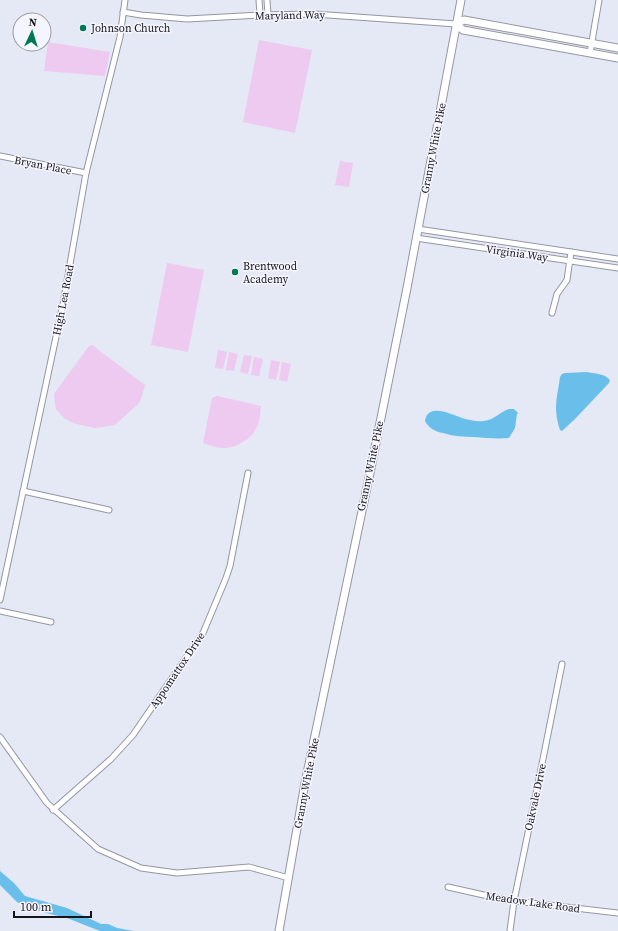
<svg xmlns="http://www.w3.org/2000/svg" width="618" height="931" viewBox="0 0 618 931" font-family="'Source Serif 4',serif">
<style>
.green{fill:#eec9f0}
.water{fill:#6abfea}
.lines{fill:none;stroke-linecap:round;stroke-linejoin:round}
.minor-casing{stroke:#9496a3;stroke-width:7}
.secondary-casing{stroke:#9496a3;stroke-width:9}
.minor{stroke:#fff;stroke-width:5}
.secondary{stroke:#fff;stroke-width:7}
.poi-dot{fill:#007854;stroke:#f4f5fe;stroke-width:1.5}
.labels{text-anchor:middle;stroke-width:3;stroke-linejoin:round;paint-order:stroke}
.street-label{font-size:11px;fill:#15151a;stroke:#f4f5fe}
.poi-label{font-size:11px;fill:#15151a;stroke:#f4f5fe;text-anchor:start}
</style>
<rect width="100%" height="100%" fill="#e5e8f5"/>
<!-- green -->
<g class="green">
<polygon points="259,40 312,50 295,133 243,122"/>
<polygon points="48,42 110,52 105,76 44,71"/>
<polygon points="340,161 353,163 349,187 335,185"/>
<polygon points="167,263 204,270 188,352 151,345"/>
<polygon points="92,345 145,385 142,396 139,403 115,425 96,428 85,426 73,423 64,418 56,409 55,404 54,394 89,346"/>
<polygon points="218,350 227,352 223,369 215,368"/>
<polygon points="229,352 238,354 234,371 226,370"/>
<polygon points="244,355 252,356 248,374 240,372"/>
<polygon points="254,357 263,359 259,376 251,375"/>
<polygon points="271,360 280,362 276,380 268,378"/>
<polygon points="282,362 291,364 287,382 279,380"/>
<path d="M217 396 261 406C260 413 260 421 257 427 254 433 250 438 244 441 230 451 219 449 203 443L212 398Z"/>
</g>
<!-- water -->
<g class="water">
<path d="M587 372C595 374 604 373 610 380L609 383 575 419 562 431 560 430C553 408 557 399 560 377L562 374 565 373Z"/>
<path d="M509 409H514L518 413 517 414 515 428 509 438C496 439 487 438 474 437 464 437 453 436 443 433 435 432 428 427 425 421 428 402 452 415 462 418 469 420 477 422 484 421 494 420 500 412 509 409Z"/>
<polygon points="0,871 14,883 25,896 67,908 101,924 108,924 117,928 134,931 100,931 67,918 46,913 26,907 17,902 0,885"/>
</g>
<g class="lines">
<!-- minor casing -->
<g class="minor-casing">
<g id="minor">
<polyline points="259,0 260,15"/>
<polyline points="267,0 268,15"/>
<polyline points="123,12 141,15 187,19 260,15 314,14 456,24"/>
<polyline points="590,53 599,0"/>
<polyline points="0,156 86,173"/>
<polyline points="418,229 618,259"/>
<polyline points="416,238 618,268"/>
<polyline points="552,313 557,294 567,280 571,252"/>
<polyline points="23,491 109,510"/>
<polyline points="0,600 63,304 86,173 120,37 125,0"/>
<polyline points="0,611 51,622"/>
<polyline points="0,737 47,803 98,849 141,868 177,873 249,867 289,878"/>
<polyline points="53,810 111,759 133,735 203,633 226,578 230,566 248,473"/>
<polyline points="448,887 506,900 618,913"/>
<polyline points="510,931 514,901 538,784 562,664"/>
</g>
</g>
<!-- secondary casing -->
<g class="secondary-casing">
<g id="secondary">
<polyline points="456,24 463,30 618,58"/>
<polyline points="456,24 464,20 618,48"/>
<polyline points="279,931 305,783 370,473 407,288 461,0"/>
</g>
</g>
<!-- minor -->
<use href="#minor" class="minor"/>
<!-- secondary -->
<use href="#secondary" class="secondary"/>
</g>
<!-- markers -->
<g class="poi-dot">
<circle cx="83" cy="28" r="4"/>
<circle cx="235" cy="272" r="4"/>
</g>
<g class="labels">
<!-- street labels -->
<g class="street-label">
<text transform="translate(290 15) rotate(-1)" y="4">Maryland Way</text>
<text transform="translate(433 148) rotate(-79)" y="4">Granny White Pike</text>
<text transform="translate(43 165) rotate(11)" y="4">Bryan Place</text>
<text transform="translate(517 253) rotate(8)" y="4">Virginia Way</text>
<text transform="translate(63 300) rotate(-79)" y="4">High Lea Road</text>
<text transform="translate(370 466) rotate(-78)" y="4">Granny White Pike</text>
<text transform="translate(177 670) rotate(-56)" y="4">Appomattox Drive</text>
<text transform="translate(306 783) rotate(-79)" y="4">Granny White Pike</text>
<text transform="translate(535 797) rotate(-78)" y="4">Oakvale Drive</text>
<text transform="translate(533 902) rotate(8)" y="4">Meadow Lake Road</text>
</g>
<!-- poi labels -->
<g class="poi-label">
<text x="91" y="32">Johnson Church</text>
<text x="243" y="270">Brentwood<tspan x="243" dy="13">Academy</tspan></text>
</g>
</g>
<!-- north arrow -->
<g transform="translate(32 32) rotate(4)"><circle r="19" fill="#f4f5fe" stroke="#9b9ba3"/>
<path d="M0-3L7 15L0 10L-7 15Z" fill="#007854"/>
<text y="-6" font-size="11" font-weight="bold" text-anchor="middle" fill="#15151a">N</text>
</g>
<!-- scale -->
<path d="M14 911v6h77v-6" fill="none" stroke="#15151a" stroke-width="2"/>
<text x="20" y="911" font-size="12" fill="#15151a" stroke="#f4f5fe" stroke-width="3" paint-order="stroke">100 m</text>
</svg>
